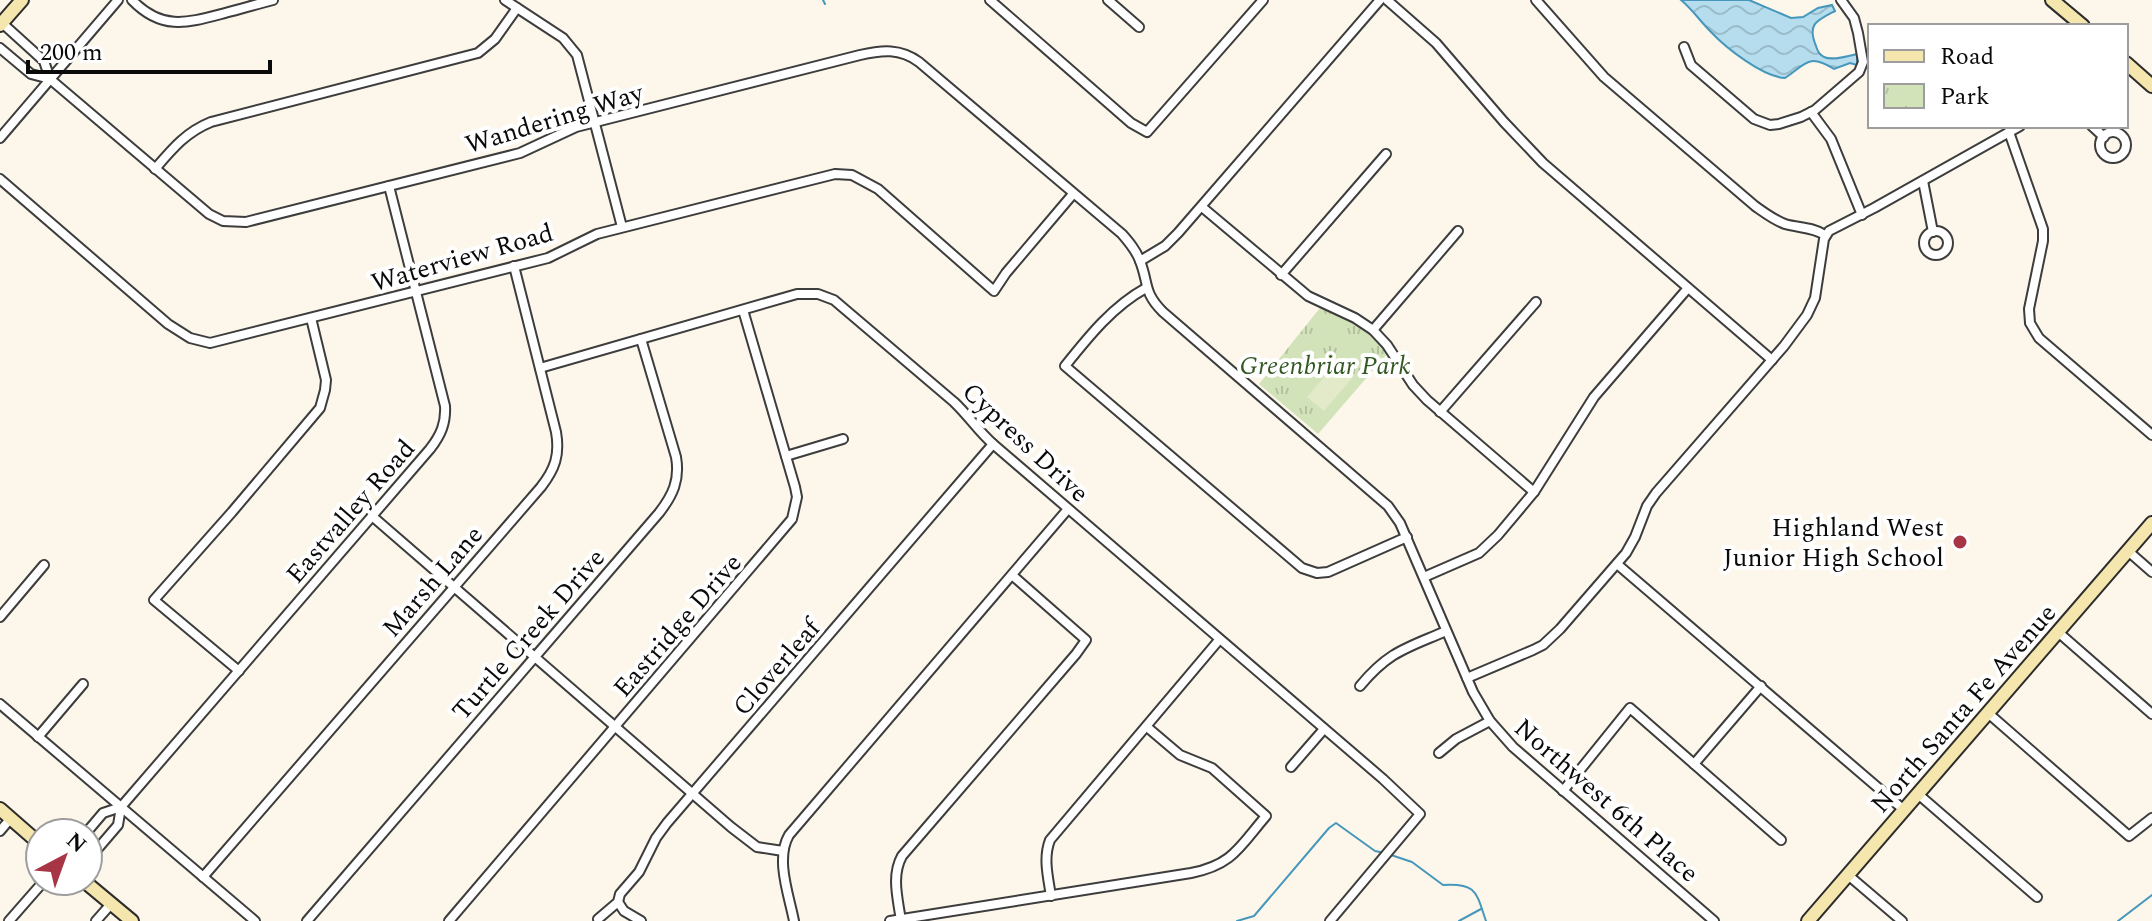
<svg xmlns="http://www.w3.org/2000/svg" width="2152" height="921" viewBox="0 0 2152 921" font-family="Spectral,serif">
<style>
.park{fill:url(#park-tufts)}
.pitch{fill:#e2eac9}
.water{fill:url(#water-waves);stroke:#4697bb;stroke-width:2}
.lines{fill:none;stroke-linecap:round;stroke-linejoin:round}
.stream{stroke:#4697bb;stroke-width:2}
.minor-casing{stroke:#3d3d3d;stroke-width:12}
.secondary-casing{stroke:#2c2c2c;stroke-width:16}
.minor{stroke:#fff;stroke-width:8}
.secondary{stroke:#f4e6ad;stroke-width:12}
.poi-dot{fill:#a73545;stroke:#fff;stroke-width:3}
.labels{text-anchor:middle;stroke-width:8;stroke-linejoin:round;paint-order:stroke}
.street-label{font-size:26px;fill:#0a0a0a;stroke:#fff}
.park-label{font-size:26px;font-style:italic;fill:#345824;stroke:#fff}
.poi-label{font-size:26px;fill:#0a0a0a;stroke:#fff;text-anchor:end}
</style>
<defs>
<pattern id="park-tufts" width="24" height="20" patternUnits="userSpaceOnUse" patternTransform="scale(2)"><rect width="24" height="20" fill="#d2e2b9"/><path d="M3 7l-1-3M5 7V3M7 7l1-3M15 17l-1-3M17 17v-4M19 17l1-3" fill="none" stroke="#b3c19e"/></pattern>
<pattern id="water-waves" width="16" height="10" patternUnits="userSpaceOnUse" patternTransform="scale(2)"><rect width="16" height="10" fill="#b5dded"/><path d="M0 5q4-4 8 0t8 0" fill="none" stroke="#9abcca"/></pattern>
</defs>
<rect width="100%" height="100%" fill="#fcf7ea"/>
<!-- park -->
<path class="park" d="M1320 308C1347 318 1371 330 1387 354L1318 434 1259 384Z"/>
<!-- pitch -->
<polygon class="pitch" points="1336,363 1353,377 1324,411 1307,397"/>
<!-- water -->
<path class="water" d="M1681 0H1749L1791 18 1803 17 1818 8 1832 5 1835 11C1816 21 1807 24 1816 46 1818 52 1819 54 1824 57 1833 61 1848 56 1857 54V65L1850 63 1834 69C1808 53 1806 64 1785 78 1763 77 1726 48 1711 32 1700 21 1692 9 1681 0Z"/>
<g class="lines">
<!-- stream -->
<g class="stream">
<polyline points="823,0 825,4"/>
<path d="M1391 855 1412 862 1443 885C1477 883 1476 892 1486 921"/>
<polyline points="1237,921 1254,916 1329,828 1336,823 1375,851 1385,853"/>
<polyline points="1459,921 1481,909"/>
<polyline points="2118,921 2152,895"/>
</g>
<!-- minor casing -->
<g class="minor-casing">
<g id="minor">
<path d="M132 0C162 31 187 23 225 13 241 9 257 4 273 0"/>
<polyline points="505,0 563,38 577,55 622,227"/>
<polyline points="990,0 1131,123 1147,132 1263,0"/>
<polyline points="1108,0 1139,27"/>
<polyline points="1387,0 1436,43 1504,122 1543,163 1772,360"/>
<path d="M1536 0 1604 77 1755 206C1765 213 1774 220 1785 224 1799 228 1813 227 1825 235"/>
<polyline points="1684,47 1691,65 1754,119 1770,125 1779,124 1801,117 1815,110 1859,72 1863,62 1858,33 1854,18 1841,0"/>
<polyline points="0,48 31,74 50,79 44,61 2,23"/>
<path d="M50 79 209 214 223 221 246 222 520 153 576 127 860 55C882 50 900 48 919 62L1122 234C1129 242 1136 250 1140 261 1149 284 1143 292 1163 312L1388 506 1400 523 1473 692 1490 721 1513 747 1714 921"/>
<polyline points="1811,112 1831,139 1862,215"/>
<polyline points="2092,126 2104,137"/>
<polyline points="2009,132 2043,229 2043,241 2029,309 2030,323 2039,338 2152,435"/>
<circle cx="2113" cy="145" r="13"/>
<polyline points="0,138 118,0"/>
<path d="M155 169C172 149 186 132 211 122L478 53 495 39 517 8"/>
<polyline points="0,179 168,324 190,338 210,343 548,258 597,234 835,174 852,175 878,189 994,291 1006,273 1073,194"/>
<polyline points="1923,181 1933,232"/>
<polyline points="1202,207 1308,296 1355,318 1373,330 1387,345 1413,385 1427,400 1534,492"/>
<circle cx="1936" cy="243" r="12"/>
<polyline points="1140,261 1165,246 1178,233 1380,0"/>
<polyline points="1281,275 1386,154"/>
<path d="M1146 288C1113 306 1089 336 1065 366L1302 568 1317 573 1328 572 1407 537"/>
<polyline points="1373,330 1458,231"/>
<path d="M540 368 797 294H818L834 300 954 402C968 415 978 431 993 444L1383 779 1420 814 1330 921"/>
<polyline points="1440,412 1536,302"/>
<polyline points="786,456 843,439"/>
<polyline points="372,516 731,827 757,847 783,851"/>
<polyline points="2128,551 2152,572"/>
<polyline points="1617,564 1904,810"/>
<polyline points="1424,577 1479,553 1498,535 1534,492 1594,397 1688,288"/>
<polyline points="0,617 44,565"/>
<polyline points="2058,632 2152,714"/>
<polyline points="239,671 154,600 232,512 320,408 325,390 326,380 311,318"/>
<polyline points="1467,678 1533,650 1543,645 1560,629 1626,553 1635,537 1647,506 1656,493 1784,346 1807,315 1815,298 1824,239 1829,231 1874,208 2020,126"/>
<path d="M1360 686C1389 651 1407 648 1446 631"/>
<polyline points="0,704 255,921"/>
<polyline points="1988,713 2129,836 2152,818"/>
<polyline points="38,737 83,684"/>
<polyline points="1439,753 1456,739 1490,721"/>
<polyline points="1694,764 1761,686"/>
<polyline points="1291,767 1324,729"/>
<polyline points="1563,791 1630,708 1781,840"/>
<polyline points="1918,794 2037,897"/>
<polyline points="0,831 11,818"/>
<polyline points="86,833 103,813 121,807"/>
<path d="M88 860 118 825 121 807 430 449C441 435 446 423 445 406L389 186"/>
<polyline points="1848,875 1902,921"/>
<path d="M203 877 541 487C555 469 560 455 556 432L514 266"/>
<path d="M1051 896C1048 877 1043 858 1050 840L1219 640"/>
<polyline points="618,902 624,911 641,921"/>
<polyline points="598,919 618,902 620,894 639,872 656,838 667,823 993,444"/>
<polyline points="9,921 44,881"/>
<polyline points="96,921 111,904"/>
<path d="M307 921 659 513C673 495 680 480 676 457L641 339"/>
<polyline points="449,921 792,519 797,497 795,487 743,310"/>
<path d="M794 921C789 895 775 859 789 835L1068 509"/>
<path d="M890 921 1191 873C1233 865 1240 846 1266 816L1212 768 1180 755 1147 727"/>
<path d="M901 921C898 899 891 876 902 856L1076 654 1086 640 1012 575"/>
</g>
</g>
<!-- secondary casing -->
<g class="secondary-casing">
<g id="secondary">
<polyline points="2052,0 2083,26"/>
<polyline points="0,25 22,0"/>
<polyline points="2126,63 2152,86"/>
<polyline points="0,809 40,844"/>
<polyline points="84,881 132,921"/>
<polyline points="1808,921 2152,523"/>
</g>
</g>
<!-- minor -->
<use href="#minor" class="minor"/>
<!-- secondary -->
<use href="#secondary" class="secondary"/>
</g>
<!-- markers -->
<circle class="poi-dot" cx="1960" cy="542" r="8"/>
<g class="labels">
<!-- street labels -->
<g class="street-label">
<text transform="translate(554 118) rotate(-17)" y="9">Wandering Way</text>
<text transform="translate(462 257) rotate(-16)" y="9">Waterview Road</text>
<text transform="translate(1026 442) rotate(43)" y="9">Cypress Drive</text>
<text transform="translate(350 511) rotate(-49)" y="9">Eastvalley Road</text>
<text transform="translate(432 581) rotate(-49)" y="9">Marsh Lane</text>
<text transform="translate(677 625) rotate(-49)" y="9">Eastridge Drive</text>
<text transform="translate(528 634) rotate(-49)" y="9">Turtle Creek Drive</text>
<text transform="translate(776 667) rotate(-49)" y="9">Cloverleaf</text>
<text transform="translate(1963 708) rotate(-49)" y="9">North Santa Fe Avenue</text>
<text transform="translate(1607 800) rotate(41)" y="9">Northwest 6th Place</text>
</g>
<!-- park labels -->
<g class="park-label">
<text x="1325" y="374">Greenbriar Park</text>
</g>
<!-- poi labels -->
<g class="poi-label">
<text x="1944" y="536">Highland West<tspan x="1944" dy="30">Junior High School</tspan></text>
</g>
</g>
<!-- legend -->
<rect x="1868" y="24" width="260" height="104" fill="#ffffff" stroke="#9d9d9d" stroke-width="2"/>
<rect x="1884" y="50" width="40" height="12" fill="#f4e6ad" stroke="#9d9d9d" stroke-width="2"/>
<text x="1940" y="64" font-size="24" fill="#0a0a0a">Road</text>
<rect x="1884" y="84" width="40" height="24" fill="url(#park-tufts)" stroke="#9d9d9d" stroke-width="2"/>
<text x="1940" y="104" font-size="24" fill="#0a0a0a">Park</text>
<!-- north arrow -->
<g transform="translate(64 857) rotate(41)"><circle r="38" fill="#ffffff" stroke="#9d9d9d" stroke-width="2"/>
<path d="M0-6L14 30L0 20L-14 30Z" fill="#a73545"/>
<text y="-12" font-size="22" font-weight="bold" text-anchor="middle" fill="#0a0a0a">N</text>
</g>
<!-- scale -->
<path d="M28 60v12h242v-12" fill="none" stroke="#0a0a0a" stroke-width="4"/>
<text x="40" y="60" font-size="24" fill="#0a0a0a" stroke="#ffffff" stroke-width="6" paint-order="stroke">200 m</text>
</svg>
